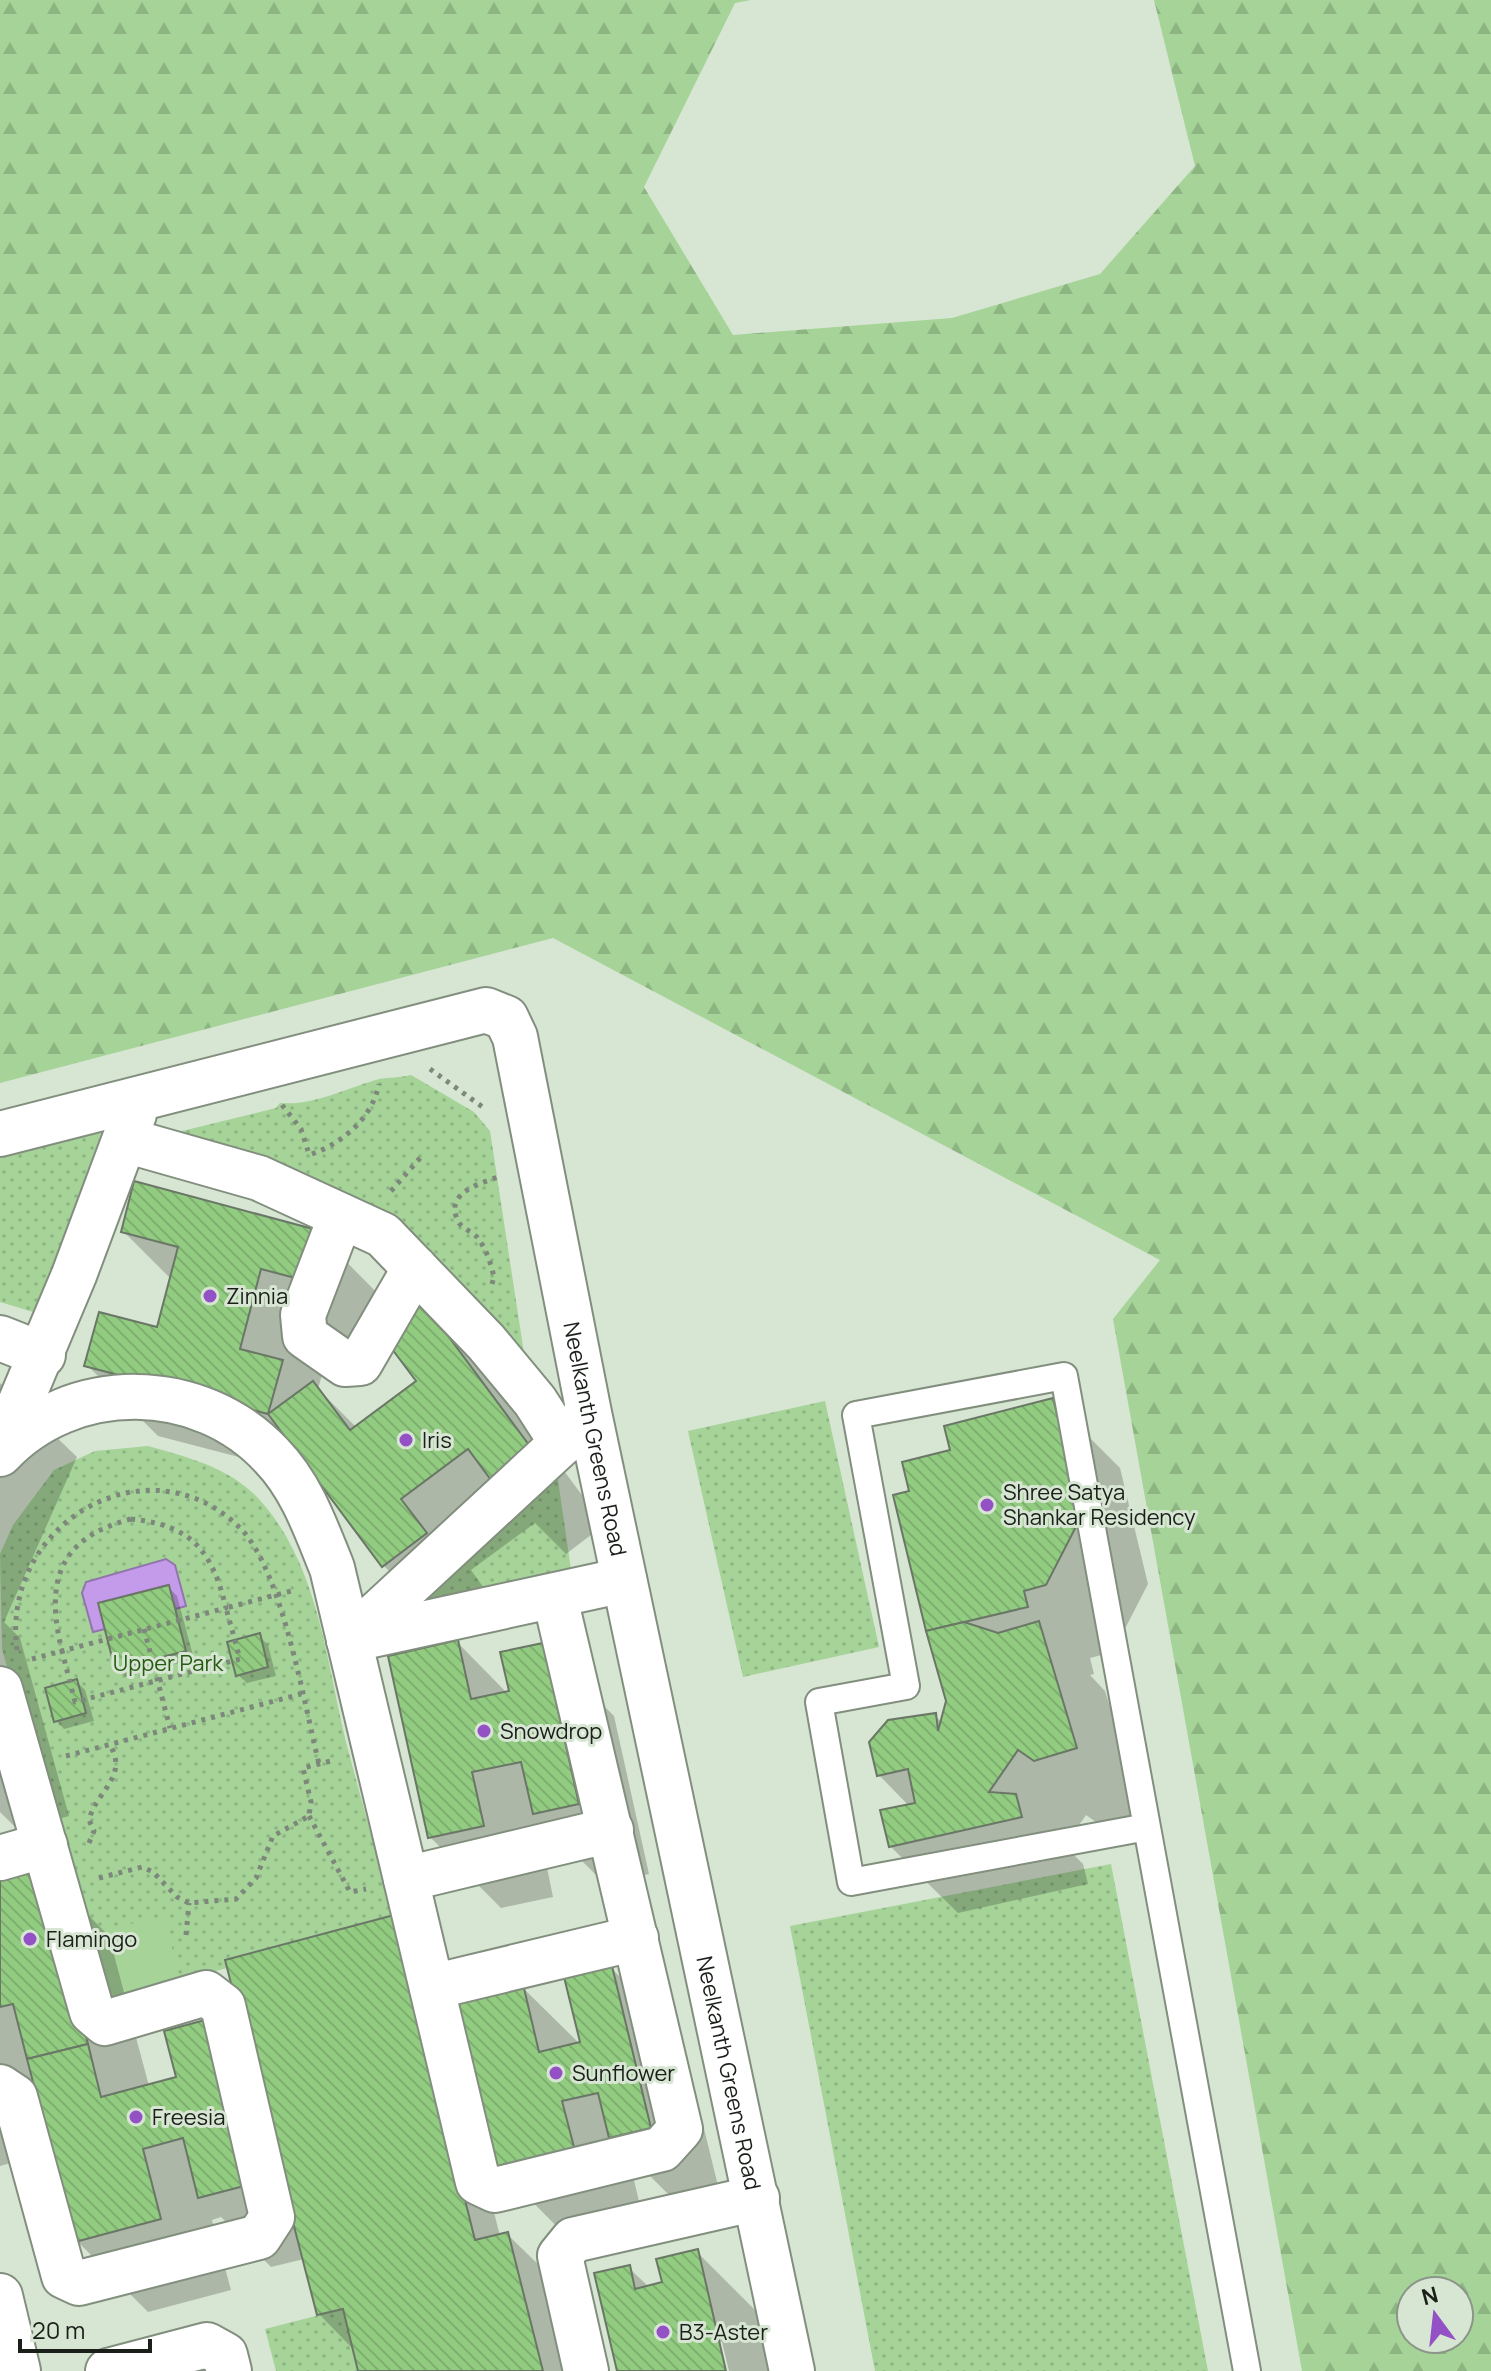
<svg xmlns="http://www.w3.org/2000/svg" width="1491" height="2371" viewBox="0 0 1491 2371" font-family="Manrope,sans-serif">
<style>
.green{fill:url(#green-dots)}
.forest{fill:url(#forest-firs);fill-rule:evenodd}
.pitch{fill:#a5d398}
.water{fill:#c49aea;stroke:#9175ab;stroke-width:2}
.shadow{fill:#0003}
.building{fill:url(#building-back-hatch);stroke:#6a7666;stroke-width:2}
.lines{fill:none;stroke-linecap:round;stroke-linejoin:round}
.lane-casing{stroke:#828e7e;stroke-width:30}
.street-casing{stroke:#828e7e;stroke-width:48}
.path{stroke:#7d877b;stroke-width:5;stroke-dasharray:4 6;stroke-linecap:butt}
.lane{stroke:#fff;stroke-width:26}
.street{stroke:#fff;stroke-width:44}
.poi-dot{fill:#9451c6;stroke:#d7e5d3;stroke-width:3}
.labels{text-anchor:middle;stroke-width:6;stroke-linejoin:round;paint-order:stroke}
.poi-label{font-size:22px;fill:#1a1f19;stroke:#d7e5d3;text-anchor:start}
.street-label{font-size:22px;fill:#1a1f19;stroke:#d7e5d3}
.park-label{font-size:22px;fill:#265c12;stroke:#d7e5d3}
</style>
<defs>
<pattern id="green-dots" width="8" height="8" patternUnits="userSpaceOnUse" patternTransform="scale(2)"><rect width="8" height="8" fill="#a5d398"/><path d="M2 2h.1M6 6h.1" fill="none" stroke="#8db582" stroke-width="1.8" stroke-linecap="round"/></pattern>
<pattern id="forest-firs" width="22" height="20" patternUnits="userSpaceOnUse" patternTransform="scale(2)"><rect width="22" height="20" fill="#a5d398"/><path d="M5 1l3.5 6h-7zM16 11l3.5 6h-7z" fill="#8db582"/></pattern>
<pattern id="building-back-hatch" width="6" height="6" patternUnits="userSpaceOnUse" patternTransform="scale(2)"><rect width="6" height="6" fill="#92cc81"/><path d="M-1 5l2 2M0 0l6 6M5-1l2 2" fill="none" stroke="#7daf6f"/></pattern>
</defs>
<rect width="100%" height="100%" fill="#d7e5d3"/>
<!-- green -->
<g class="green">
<path d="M411 1075 474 1112 490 1131 527 1373 445 1293 174 1133 276 1108 280 1103C314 1106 347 1088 379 1079 389 1077 400 1078 411 1075Z"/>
<polygon points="104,1123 43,1315 0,1302 0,1151"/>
<polygon points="825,1401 879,1647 743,1677 688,1431"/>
<path d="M148 1446C187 1457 228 1467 257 1497 322 1566 326 1669 350 1757 364 1810 379 1863 394 1915L225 1960 227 1968 114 1998 70 1893 2 1649 0 1554 13 1525 54 1470 95 1451Z"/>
<polygon points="557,1473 571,1570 412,1605"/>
<polygon points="1111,1864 1208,2371 875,2371 790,1926"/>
<polygon points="343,2309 358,2371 276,2371 265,2329"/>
</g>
<!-- forest -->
<path class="forest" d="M0 0H751L735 3 644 187 733 335 952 318 1100 274 1195 166 1154 0H1491V2371H1302L1113 1319 1160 1260 553 938 0 1083ZM1411 2291H1459V2339H1411Z"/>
<!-- pitch -->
<polygon class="pitch" points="164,1916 182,1987 102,2013 89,1934"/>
<!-- water -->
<polygon class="water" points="166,1559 175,1565 186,1606 175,1609 168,1585 99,1603 105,1629 93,1632 82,1593 86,1582"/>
<!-- shadow -->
<g class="shadow">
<polygon points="123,1231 316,1231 386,1302 374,1350 332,1339 318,1389 357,1428 419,1382 423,1305 494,1376 604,1525 566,1554 535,1523 471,1570 496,1605 455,1637 384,1566 319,1478 158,1436 87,1365 158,1329 172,1280"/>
<polygon points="0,1383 77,1457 4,1622 20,1638 69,1816 18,1830 0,1812"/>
<polygon points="1053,1401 1120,1468 1148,1584 1113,1652 1090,1658 1094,1674 1090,1675 1105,1691 1143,1815 1103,1827 1086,1815 1065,1846 1083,1864 1088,1884 958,1913 890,1846 909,1806 879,1775 935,1716 943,1723 948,1701 912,1492 952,1452"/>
<polygon points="168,1587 177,1596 194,1659 126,1677 117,1668"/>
<polygon points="259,1636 268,1645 276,1676 247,1683 238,1675"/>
<polygon points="457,1642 508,1694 543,1645 614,1716 649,1874 605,1884 560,1839 542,1843 553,1897 501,1908 430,1837"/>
<polygon points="77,1682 85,1690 94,1721 64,1729 56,1720"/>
<polygon points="39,1865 109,1936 149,2086 178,2079 429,1953 500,2236 507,2234 543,2269 568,2371 360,2371 354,2350 319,2314 304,2259 271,2267 221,2217 212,2220 231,2290 148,2312 77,2241 37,2087 27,2090 44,2154 0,2166 0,1875"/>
<polygon points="611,1968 682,2039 721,2198 681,2207 644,2170 632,2172 644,2222 570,2240 500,2169 522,1987 584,2048"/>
<polygon points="697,2252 757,2312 771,2371 729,2371 722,2342 718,2342 724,2371 619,2371 629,2268 649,2287 665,2284"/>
</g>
<!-- building -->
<g class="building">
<polygon points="134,1181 317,1230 303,1280 261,1269 240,1349 283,1360 268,1414 84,1366 99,1312 157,1327 178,1247 121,1232"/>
<polygon points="423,1302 535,1453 494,1484 468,1449 401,1499 427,1533 382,1567 268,1414 313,1381 350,1430 416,1381 380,1333"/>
<polygon points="1053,1398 1082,1515 1046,1585 1024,1591 1028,1607 926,1631 893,1495 909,1491 902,1462 950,1450 944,1426"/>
<polygon points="169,1585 186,1651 115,1669 98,1603"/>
<polygon points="1039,1621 1077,1748 1034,1761 1018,1750 989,1792 1016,1794 1022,1817 889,1847 880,1810 915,1803 908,1769 877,1776 869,1742 888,1720 936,1713 938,1731 946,1701 926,1631 964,1622 998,1633"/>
<polygon points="260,1633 268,1667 236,1676 227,1642"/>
<polygon points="458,1640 471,1699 509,1691 500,1652 543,1643 579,1804 533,1814 521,1762 472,1772 484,1826 428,1838 388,1656"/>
<polygon points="77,1679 86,1713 54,1722 45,1688"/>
<polygon points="39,1863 88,2044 27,2059 13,2004 0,2007 0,1873"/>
<polygon points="394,1915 475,2240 508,2232 543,2371 358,2371 343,2309 317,2315 225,1960"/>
<polygon points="612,1966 651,2128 609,2138 598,2093 562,2101 575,2151 498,2170 456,2001 523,1984 539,2052 580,2042 564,1977"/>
<polygon points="205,2020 248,2185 198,2198 183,2138 143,2149 161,2219 75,2242 27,2059 88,2044 101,2097 176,2077 164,2031"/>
<polygon points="698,2249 726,2371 617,2371 594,2273 630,2265 635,2289 662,2282 656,2259"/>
</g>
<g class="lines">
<!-- lane casing -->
<g class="lane-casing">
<polyline id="lane" points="1147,1827 851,1882 819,1702 906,1686 856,1415 1064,1376 1247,2371"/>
</g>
<!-- street casing -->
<g class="street-casing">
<g id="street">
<path id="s1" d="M0 1134 486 1010 506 1018 515 1037 589 1413 792 2371"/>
<polyline points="125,1140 259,1178 383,1235 486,1342 535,1401 562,1443"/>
<polyline points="341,1216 303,1315 305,1336 345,1364 360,1363 415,1268"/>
<polyline points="0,1338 43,1355"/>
<polyline points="0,1451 74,1275 134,1114"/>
<path d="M0 1454C72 1377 200 1378 272 1456 302 1487 316 1529 332 1568L478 2182 495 2190 662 2149 680 2129 555 1598"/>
<polyline points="349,1640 562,1443 582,1420"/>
<polyline points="349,1640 624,1580"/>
<polyline points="0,1689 92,2012 105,2023 206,1993 223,2006 272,2217 259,2237 79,2283 64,2276 15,2097 0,2087"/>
<polyline points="0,1858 45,1845"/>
<polyline points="406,1879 611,1830"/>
<polyline points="432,1987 636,1938"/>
<polyline points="0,2296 18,2371"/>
<polyline points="108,2371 207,2345 225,2355 229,2371"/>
<polyline points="586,2371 560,2256 573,2240 757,2198"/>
</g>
</g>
<!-- path -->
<g class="path">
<polyline points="430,1069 484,1108"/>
<polyline points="282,1105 301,1129 308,1151"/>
<path d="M312 1154C344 1142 372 1118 379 1084"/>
<polyline points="391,1191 421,1157"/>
<path d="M492 1284 494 1277C491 1264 486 1248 477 1237 471 1231 461 1228 458 1221 444 1193 479 1184 498 1177"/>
<path d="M131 1519C191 1525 212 1550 226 1608L62 1651C45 1582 58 1538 131 1519Z"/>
<polyline points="144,1629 170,1728"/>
<path d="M17 1650C0 1522 150 1437 241 1529 282 1571 304 1703 319 1764"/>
<polyline points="32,1659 62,1651 75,1702 240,1659 226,1608 295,1590"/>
<polyline points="66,1756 301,1694"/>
<polyline points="309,1816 350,1892 366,1889"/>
<path d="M89 1843 94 1831 89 1820C96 1791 129 1777 110 1745"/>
<polyline points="99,1878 142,1867 153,1872 177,1897 189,1903 236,1899 256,1878 273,1836 309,1816 311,1802 303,1768 335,1760"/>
<polyline points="186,1935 189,1903"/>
</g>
<!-- lane -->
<use href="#lane" class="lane"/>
<!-- street -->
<use href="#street" class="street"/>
</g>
<!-- markers -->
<g class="poi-dot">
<circle cx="210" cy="1296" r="8"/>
<circle cx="406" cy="1440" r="8"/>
<circle cx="987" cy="1505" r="8"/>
<circle cx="484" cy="1731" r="8"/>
<circle cx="30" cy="1939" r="8"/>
<circle cx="556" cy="2073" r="8"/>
<circle cx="136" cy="2117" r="8"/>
<circle cx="663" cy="2332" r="8"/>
</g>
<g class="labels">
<!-- poi labels -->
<g class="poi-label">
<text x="226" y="1304">Zinnia</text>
<text x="422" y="1448">Iris</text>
<text x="1003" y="1500">Shree Satya<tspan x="1003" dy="25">Shankar Residency</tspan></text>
<text x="500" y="1739">Snowdrop</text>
<text x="46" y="1947">Flamingo</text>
<text x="572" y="2081">Sunflower</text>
<text x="152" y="2125">Freesia</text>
<text x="679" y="2340">B3-Aster</text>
</g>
<!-- street labels -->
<g class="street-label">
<text dy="8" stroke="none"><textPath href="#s1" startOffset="954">Neelkanth Greens Road</textPath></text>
<text dy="8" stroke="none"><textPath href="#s1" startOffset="1602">Neelkanth Greens Road</textPath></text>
</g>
<!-- park labels -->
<g class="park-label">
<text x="168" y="1671">Upper Park</text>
</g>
</g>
<!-- north arrow -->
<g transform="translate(1435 2315) rotate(345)"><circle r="38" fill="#d7e5d3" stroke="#8b9689" stroke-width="2"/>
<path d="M0-6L14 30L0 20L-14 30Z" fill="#9451c6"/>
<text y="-12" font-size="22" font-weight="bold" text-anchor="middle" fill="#1a1f19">N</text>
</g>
<!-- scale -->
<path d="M20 2339v12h130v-12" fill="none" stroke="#1a1f19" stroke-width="4"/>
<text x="32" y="2339" font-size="24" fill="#1a1f19" stroke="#d7e5d3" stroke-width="6" paint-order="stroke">20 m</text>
</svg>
